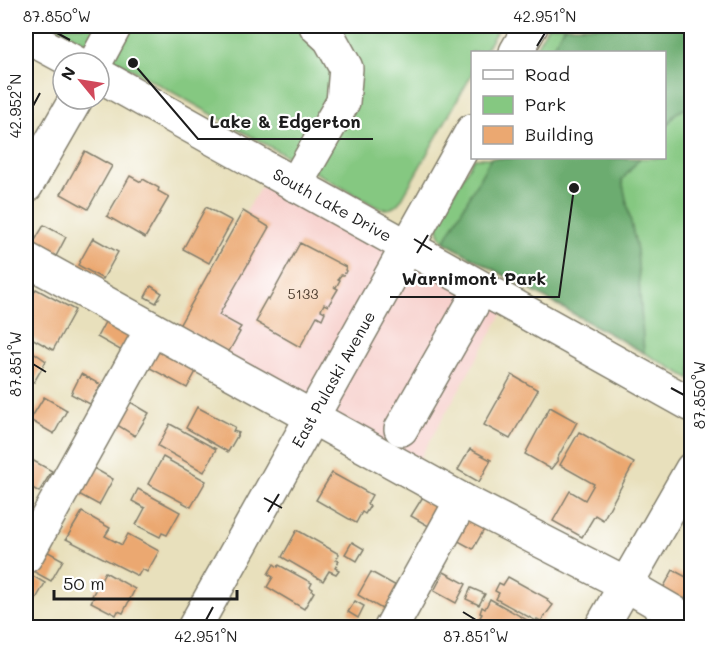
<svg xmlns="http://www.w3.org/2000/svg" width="717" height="653" viewBox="0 0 717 653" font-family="Mali,sans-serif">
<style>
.built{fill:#f7d0cc}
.green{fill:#85c881;stroke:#50724e;stroke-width:1.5}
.forest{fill:#6cac6f;stroke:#446446;stroke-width:1.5}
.building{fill:#eba871}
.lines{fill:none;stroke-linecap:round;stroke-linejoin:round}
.minor-casing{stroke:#827e6c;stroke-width:36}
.major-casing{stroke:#827e6c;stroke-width:36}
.minor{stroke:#fff;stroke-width:33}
.major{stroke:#fff;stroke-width:33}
.ticks{fill:none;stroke:#1c1c1c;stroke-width:2}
.labels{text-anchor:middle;stroke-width:4.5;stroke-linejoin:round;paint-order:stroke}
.number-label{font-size:14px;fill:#503f31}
.street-label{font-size:16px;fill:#1c1c1c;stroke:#fff}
.leader{fill:none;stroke:#1c1c1c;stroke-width:2}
.callout-dot{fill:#1c1c1c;stroke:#fff;stroke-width:2}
.callout-label{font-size:18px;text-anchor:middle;font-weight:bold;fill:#1c1c1c;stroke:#fff;stroke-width:4.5;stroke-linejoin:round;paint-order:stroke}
.neatline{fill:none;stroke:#1c1c1c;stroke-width:2}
.ticks-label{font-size:15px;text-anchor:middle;fill:#1c1c1c}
</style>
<rect width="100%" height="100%" fill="#fff"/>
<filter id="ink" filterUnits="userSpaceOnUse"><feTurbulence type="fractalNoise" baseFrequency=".0167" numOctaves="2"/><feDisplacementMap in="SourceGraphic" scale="12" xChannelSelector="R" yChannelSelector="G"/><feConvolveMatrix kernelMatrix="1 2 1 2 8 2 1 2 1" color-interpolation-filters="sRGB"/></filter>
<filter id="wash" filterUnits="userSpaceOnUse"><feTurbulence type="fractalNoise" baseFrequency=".008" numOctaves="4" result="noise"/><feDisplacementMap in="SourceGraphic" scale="24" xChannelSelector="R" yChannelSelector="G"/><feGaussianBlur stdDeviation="1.35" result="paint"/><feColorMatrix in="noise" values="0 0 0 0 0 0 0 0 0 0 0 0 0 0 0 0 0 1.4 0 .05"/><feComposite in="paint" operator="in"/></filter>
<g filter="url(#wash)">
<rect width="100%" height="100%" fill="#e8e0bc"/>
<!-- built -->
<polygon class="built" points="270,171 508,304 412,472 171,339"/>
<!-- green -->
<g class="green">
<path d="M55 26H500L484 52H472V74L401 200C394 209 388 211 377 207Z"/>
<path d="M548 26H691V379L444 242C438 233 437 229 439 218L474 158H664V52H533Z"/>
</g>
<!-- forest -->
<g class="forest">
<polygon points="565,26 691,26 691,106 676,113 665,128 664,52 550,52"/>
<polygon points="491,158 640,158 622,180 637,250 644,353 444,242"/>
</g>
<g id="blocks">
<!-- building -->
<g class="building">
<polygon points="85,151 112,166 88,209 61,194"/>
<polygon points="130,176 141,182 143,179 159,188 158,191 169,197 145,238 107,216"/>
<polygon points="206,207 232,221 209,263 183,249"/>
<polygon points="243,211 269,227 219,315 241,327 238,331 240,332 228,353 179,326"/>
<polygon points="44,225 66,237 54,260 31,247"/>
<polygon points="93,238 118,252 103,279 78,265"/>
<polygon points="300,243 346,267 345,270 346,271 344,275 341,275 338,279 340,280 336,287 334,287 338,289 328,306 324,304 321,310 325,312 322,319 317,316 300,347 256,322 260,315 258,314 267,298 269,300"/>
<polygon points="151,286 162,293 156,303 145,297"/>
<polygon points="36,289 75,310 53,350 26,335 26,307"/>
<polygon points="111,311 137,325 122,351 97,337"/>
<polygon points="152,340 199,366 187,388 139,362"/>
<polygon points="26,347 46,361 34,382 26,379"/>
<polygon points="81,374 101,385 90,404 71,394"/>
<polygon points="512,375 538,390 510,439 484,425"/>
<polygon points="44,397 67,410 54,434 30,420"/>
<polygon points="127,400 149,413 135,436 114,423"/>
<polygon points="197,407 235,427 233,431 239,433 228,452 186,428"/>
<polygon points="550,407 577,422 557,459 558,460 551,469 525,454"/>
<polygon points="170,424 216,449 204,472 158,446"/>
<polygon points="579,432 634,463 603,520 595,515 582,537 553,521 570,491 585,500 594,484 560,465"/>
<polygon points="470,449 491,460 479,482 458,470"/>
<polygon points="163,457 206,481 191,507 148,484"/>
<polygon points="30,459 52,471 39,492 26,484 26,467"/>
<polygon points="88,465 113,479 99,505 73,491"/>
<polygon points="332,473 372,495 367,504 370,506 365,514 362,512 356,523 316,500"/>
<polygon points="138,489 180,512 167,535 162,533 160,537 136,525 145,508 132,501"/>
<polygon points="424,495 445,507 432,528 411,516"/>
<polygon points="82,512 110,528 105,536 122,545 128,534 159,551 147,572 142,569 138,576 66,539"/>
<polygon points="464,514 486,526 473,549 451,537"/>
<polygon points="297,530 339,554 336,560 339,561 335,568 339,570 336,574 329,571 323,581 282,557"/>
<polygon points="352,542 364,549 357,561 345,554"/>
<polygon points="41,548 63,560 51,581 29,569"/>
<polygon points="274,564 278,567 279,565 312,583 310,587 313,589 312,591 314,592 304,609 267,587 273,577 268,574"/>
<polygon points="673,570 692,580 692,587 682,604 661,592"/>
<polygon points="26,572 45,583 33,604 26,600"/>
<polygon points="105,572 135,589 123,613 118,611 116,615 91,602 94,597 92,596"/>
<polygon points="371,572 400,588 387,612 358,595"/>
<polygon points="444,572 466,584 456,603 434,591"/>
<polygon points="508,577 548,599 547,601 553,605 541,621 537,619 536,621 496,599 499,593 495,591 499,583 503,585"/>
<polygon points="471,588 485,594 479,605 466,599"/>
<polygon points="490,599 534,624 532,628 481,628 476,624 482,614 480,613 482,607 485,609"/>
<polygon points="355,601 364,606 358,618 348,612"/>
</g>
</g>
</g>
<g filter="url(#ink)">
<use href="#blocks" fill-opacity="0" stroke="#827e6c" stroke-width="1.5"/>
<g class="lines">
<!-- minor casing -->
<g class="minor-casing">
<g id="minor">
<polyline points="516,52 531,26"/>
<polyline points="95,63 115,26"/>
<polyline points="295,185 343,102 346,68 330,39 316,26"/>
<polyline points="26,186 76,99"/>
<polyline points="26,259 462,500 625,584 692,623"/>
<polyline points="401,429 481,289"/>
<polyline points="26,556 152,329"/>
<path id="s1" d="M194 628 472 131"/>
<polyline points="391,628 462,500"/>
<polyline points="601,628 692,469"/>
</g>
</g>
<!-- major casing -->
<g class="major-casing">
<g id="major">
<polyline points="26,36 76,63"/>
<path id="s2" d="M99 75 692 405"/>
</g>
</g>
<!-- minor -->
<use href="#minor" class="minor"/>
<!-- major -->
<use href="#major" class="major"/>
</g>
</g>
<!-- ticks -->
<path class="ticks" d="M57 33 70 40M537 46 545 33M33 106 40 93M414 239 432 250M417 253 428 235M33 364 46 372M671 388 684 395M264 498 282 508M268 512 279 494M463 612 476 620M206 620 213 607"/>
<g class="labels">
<!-- number labels -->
<g class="number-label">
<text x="303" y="299">5133</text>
</g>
<!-- street labels -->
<g class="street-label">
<text dy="6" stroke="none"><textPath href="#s2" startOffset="267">South Lake Drive</textPath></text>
<text dy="6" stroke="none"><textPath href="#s1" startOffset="285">East Pulaski Avenue</textPath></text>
</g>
</g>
<!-- callouts -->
<path class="leader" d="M133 63L198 139H373M574 188L559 297H390"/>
<g class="callout-dot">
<circle cx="133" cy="63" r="6"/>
<circle cx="574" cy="188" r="6"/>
</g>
<g class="callout-label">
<text x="285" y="128">Lake &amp; Edgerton</text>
<text x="474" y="285">Warnimont Park</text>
</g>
<!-- margin -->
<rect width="717" height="653" fill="none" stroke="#fff" stroke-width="66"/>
<!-- legend -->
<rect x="471" y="51" width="195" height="108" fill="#ffffff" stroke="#a4a4a4" stroke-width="1.5"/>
<rect x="483" y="70" width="30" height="9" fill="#ffffff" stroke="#a4a4a4" stroke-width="1.5"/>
<text x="525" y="81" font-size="18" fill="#1c1c1c">Road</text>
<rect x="483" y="96" width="30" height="18" fill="#85c881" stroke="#a4a4a4" stroke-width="1.5"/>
<text x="525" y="111" font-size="18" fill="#1c1c1c">Park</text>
<rect x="483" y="126" width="30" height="18" fill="#eba871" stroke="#a4a4a4" stroke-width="1.5"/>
<text x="525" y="141" font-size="18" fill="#1c1c1c">Building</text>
<!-- north arrow -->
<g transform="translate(81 81) rotate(300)"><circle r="28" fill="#ffffff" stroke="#a4a4a4" stroke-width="1.5"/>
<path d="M0-4.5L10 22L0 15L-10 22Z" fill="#d1495b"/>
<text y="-9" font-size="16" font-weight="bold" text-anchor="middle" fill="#1c1c1c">N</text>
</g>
<!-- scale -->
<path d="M54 590v9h183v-9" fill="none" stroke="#1c1c1c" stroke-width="3"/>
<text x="63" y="590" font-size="18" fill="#1c1c1c" stroke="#ffffff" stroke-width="4.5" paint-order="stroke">50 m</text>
<rect x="33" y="33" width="651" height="587" class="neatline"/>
<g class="ticks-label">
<text x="57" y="22">87.850°W</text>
<text x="545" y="22">42.951°N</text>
<text transform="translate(16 106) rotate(-90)" y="5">42.952°N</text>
<text transform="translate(16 364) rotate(-90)" y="5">87.851°W</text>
<text transform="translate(700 395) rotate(-90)" y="5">87.850°W</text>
<text x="206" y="642">42.951°N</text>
<text x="476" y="642">87.851°W</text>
</g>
</svg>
